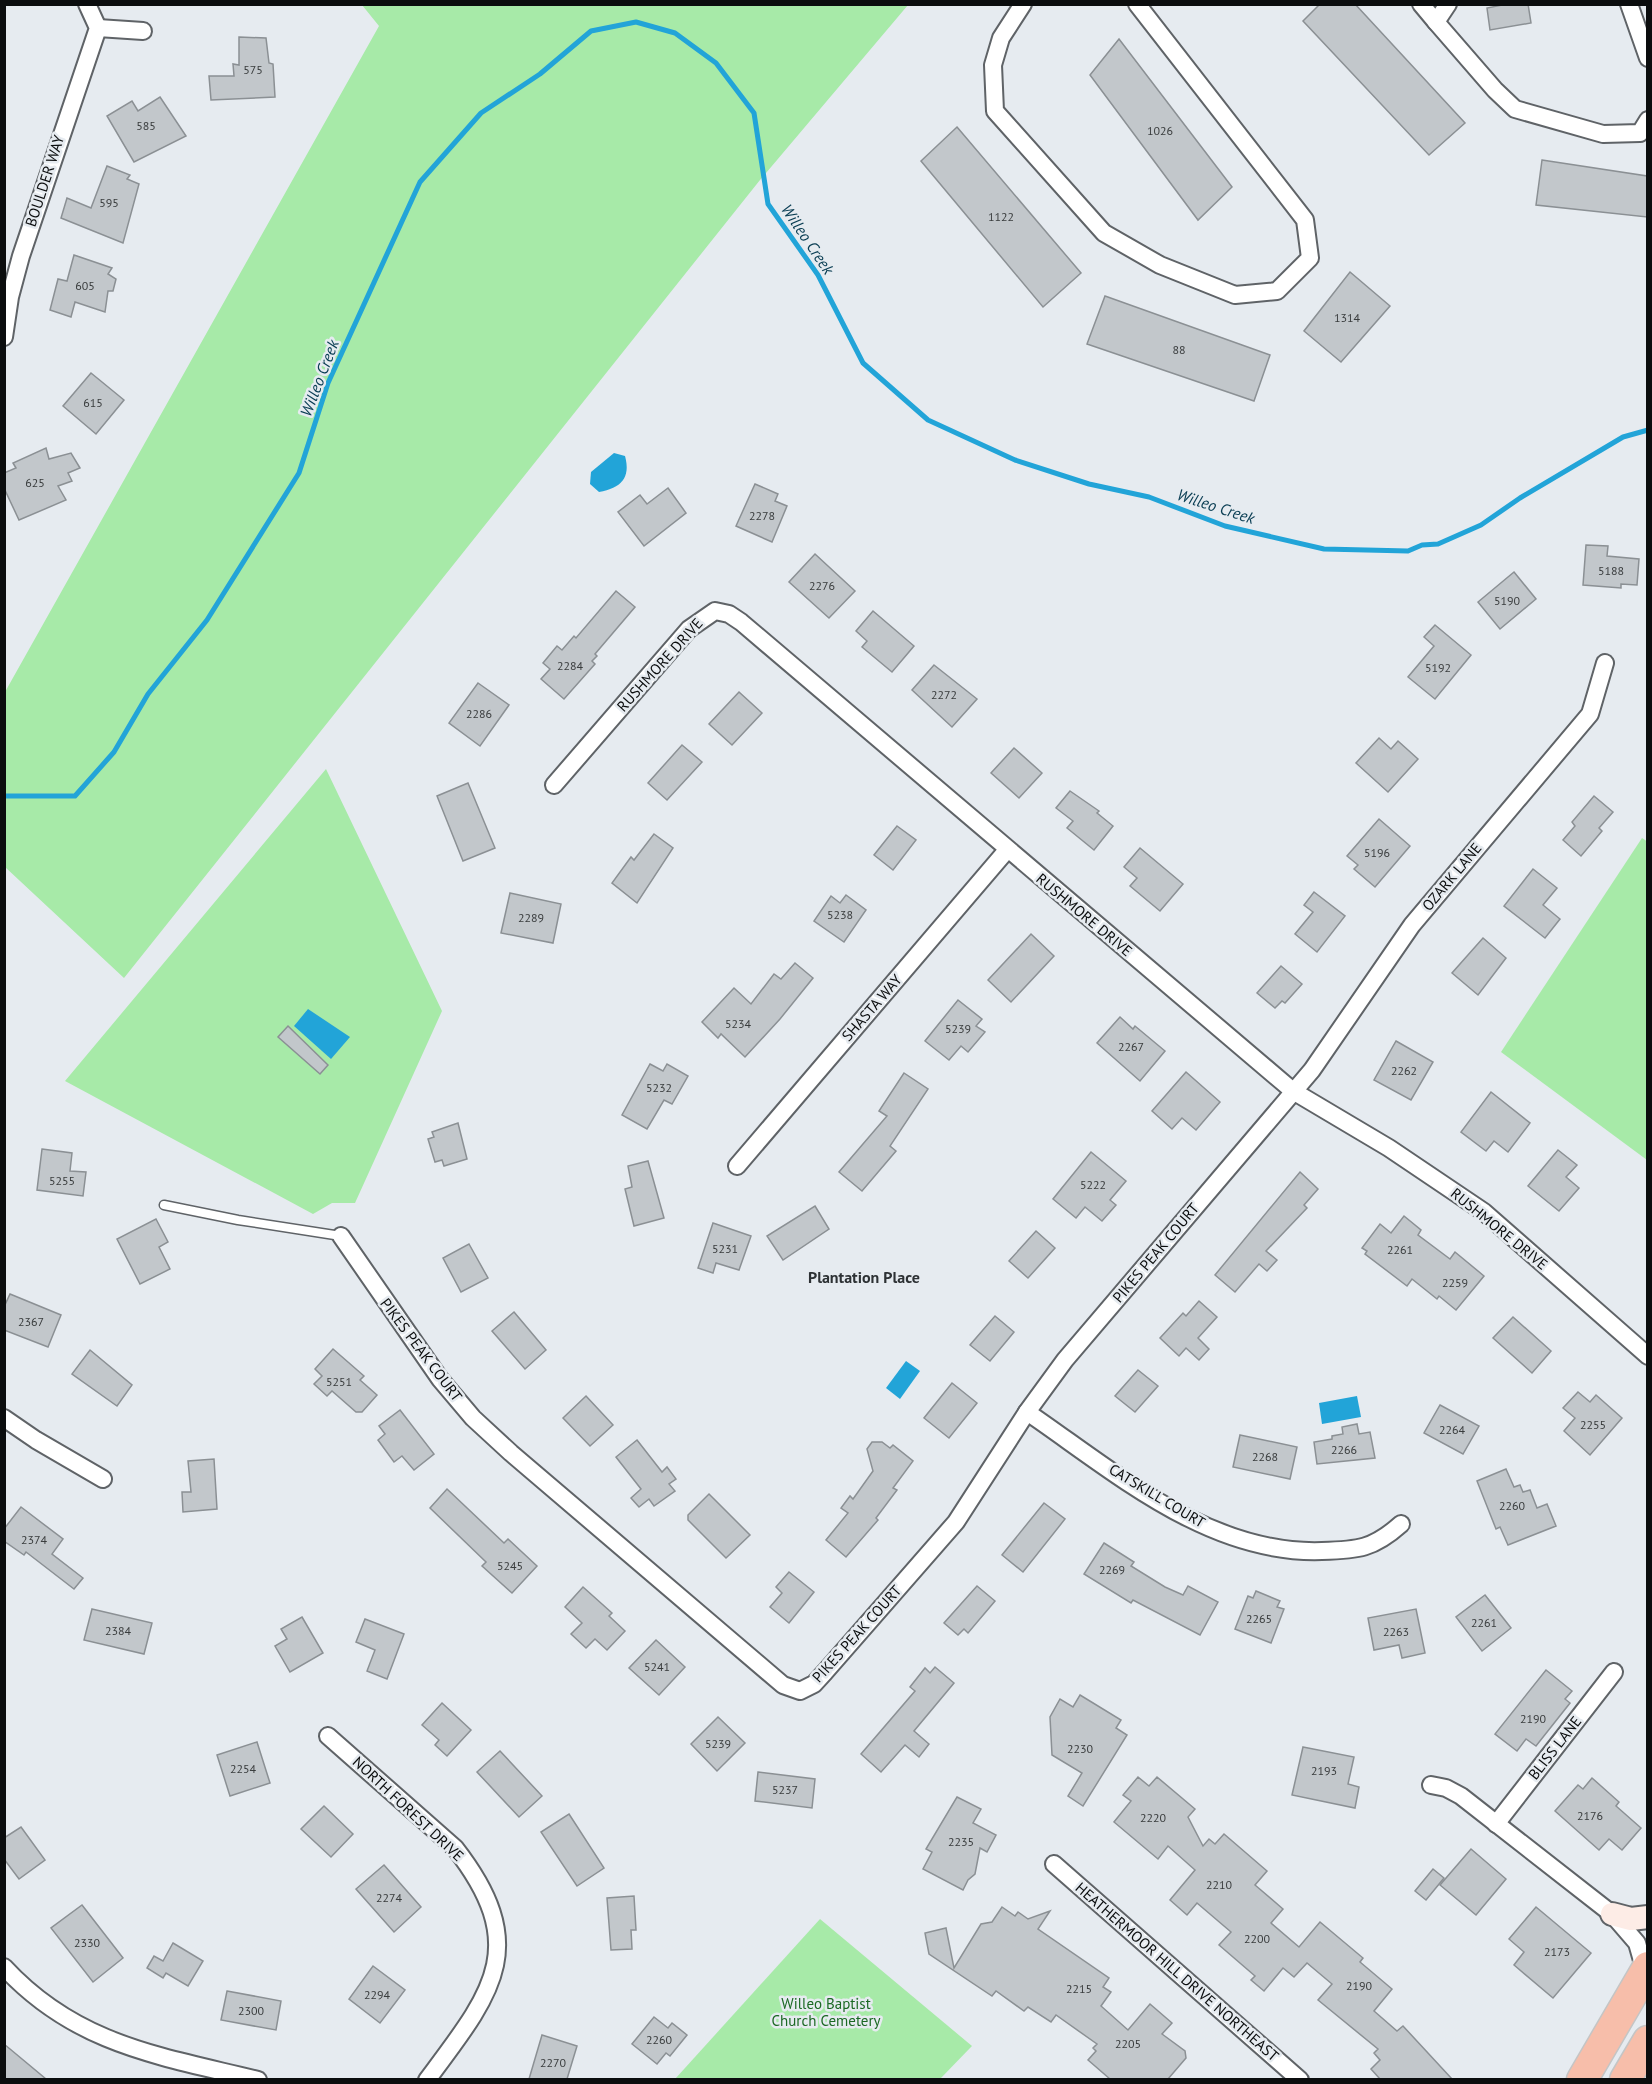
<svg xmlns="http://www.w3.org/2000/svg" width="1652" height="2084" viewBox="0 0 1652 2084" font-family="'PT Sans',sans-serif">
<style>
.green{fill:#a7eaa8}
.water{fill:#22a4d8}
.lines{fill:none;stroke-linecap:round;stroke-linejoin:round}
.stream{stroke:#22a4d8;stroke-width:5}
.building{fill:#c2c7cb;stroke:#8b9094;stroke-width:1.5}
.lane-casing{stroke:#5f6367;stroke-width:11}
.street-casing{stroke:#5f6367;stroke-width:20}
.secondary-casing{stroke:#5f6367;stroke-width:26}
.highway-casing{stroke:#c4c5c5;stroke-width:33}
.lane{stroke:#fff;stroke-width:8}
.street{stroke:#fff;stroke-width:16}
.secondary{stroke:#fdece6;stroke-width:22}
.highway{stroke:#f7beaa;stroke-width:30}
.labels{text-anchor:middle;stroke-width:5;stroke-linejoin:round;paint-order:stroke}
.number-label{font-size:12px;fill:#393c3d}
.street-label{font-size:15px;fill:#0b0d0e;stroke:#e6ebf0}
.park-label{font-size:15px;fill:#1b6924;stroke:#e6ebf0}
.water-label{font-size:16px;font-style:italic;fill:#083c52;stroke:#e6ebf0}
.neighbourhood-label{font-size:16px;font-weight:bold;fill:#2d3134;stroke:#e6ebf0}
</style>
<rect width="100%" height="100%" fill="#e6ebf0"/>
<!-- green -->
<g class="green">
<polygon points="362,5 908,5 760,180 124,978 5,867 5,692 379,26"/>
<polygon points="326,769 442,1011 355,1203 332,1203 313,1214 65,1081"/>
<polygon points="1642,838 1648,842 1647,1160 1501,1052"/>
<polygon points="820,1919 972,2046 940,2079 675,2079"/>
</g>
<!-- water -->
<g class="water">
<path d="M614 453 625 456C631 478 621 488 599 492L590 484 591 472Z"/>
<polygon points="308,1009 350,1037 331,1059 294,1026"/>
<polygon points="906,1361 920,1371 900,1399 886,1388"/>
<polygon points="1357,1396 1361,1417 1322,1424 1319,1403"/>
</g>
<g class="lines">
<!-- stream -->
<polyline class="stream" points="4,796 75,796 114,752 148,694 207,620 299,473 328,383 420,182 481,113 540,74 591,31 636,22 675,33 716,63 754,113 768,204 818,275 863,363 928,420 1015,460 1089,484 1149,497 1225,526 1324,549 1408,551 1422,545 1438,544 1481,525 1520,498 1623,437 1648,430"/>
</g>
<!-- building -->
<g class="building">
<polygon points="1320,4 1355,4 1465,123 1429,155 1303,21"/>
<polygon points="1507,4 1528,4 1531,23 1490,30 1487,8"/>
<polygon points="239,37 266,38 269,63 273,64 275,97 211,100 209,76 234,76 233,64 239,65"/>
<polygon points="1119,39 1232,187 1198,220 1090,75"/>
<polygon points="160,97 186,136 134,162 107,116 132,101 138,111"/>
<polygon points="957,127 1081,273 1043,307 921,161"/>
<polygon points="1542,160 1647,176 1647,217 1536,205"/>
<polygon points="107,166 130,175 127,179 139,184 123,243 61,218 67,198 91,208"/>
<polygon points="74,255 112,268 108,274 116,279 113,291 108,291 105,312 75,302 71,317 50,310 58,279 67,281"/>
<polygon points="1350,272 1390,306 1341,362 1304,331"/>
<polygon points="1105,296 1270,355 1254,401 1087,344"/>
<polygon points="91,373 124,400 96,434 63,406"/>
<polygon points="46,448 49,459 71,453 80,468 68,473 72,481 58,486 66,500 19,520 4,488 4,473 16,468 13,463"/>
<polygon points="755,484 778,494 775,501 787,506 772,542 736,526"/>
<polygon points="668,488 686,513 644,546 618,512 640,495 647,504"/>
<polygon points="1586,545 1608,546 1607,556 1639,559 1637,585 1621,584 1621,588 1583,585"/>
<polygon points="815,554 855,591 829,618 789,582"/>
<polygon points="1514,572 1536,599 1500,629 1478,602"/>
<polygon points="616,591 635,607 595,654 597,656 592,661 595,664 564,699 541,679 550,669 543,663 557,646 562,650 574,636 576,638"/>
<polygon points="873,611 914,646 892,672 862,647 867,641 856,631"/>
<polygon points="1435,625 1471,655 1435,699 1408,677 1434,646 1424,637"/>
<polygon points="934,665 977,699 952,727 912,690"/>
<polygon points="478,683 509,705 480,746 449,723"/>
<polygon points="739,692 762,713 732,745 709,724"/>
<polygon points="1379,738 1391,749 1398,741 1418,759 1388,792 1356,763"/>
<polygon points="682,745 702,762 667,800 648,783"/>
<polygon points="1014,748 1042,773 1019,798 991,773"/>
<polygon points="468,783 495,848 463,861 437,796"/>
<polygon points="1070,791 1099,811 1097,813 1113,826 1094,850 1067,828 1073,821 1056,808"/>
<polygon points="1594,796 1613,812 1599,828 1602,831 1581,856 1563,840 1575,826 1572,822"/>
<polygon points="1379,819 1410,846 1375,887 1354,869 1358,865 1347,856"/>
<polygon points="897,826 916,840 893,870 874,855"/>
<polygon points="654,834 673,848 637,903 612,883 631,857 634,860"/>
<polygon points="1140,848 1183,884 1160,911 1130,886 1137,878 1124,867"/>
<polygon points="1533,869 1557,888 1543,905 1560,919 1545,938 1504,906"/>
<polygon points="1314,892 1345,916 1317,952 1295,934 1313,912 1304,905"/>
<polygon points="510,893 561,904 553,943 501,933"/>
<polygon points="846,895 866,910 844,942 814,921 831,896 840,903"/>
<polygon points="1031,934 1054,956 1011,1002 988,980"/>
<polygon points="1483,938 1506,958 1478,995 1452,973"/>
<polygon points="795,963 813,978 780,1019 745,1057 721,1034 718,1038 702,1022 734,988 751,1004 774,974 781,979"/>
<polygon points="1281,966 1302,984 1285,1003 1282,1001 1275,1008 1257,993"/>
<polygon points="958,1000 982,1019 976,1026 985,1032 968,1052 961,1046 949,1060 925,1041"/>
<polygon points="1120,1017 1133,1029 1135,1026 1165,1051 1140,1081 1097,1043"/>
<polygon points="288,1026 328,1065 320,1074 278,1037"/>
<polygon points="1396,1041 1433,1062 1411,1100 1374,1080"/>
<polygon points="650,1064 663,1071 667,1064 688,1076 672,1104 664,1100 647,1129 622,1115"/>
<polygon points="1186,1072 1220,1102 1196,1130 1182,1118 1172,1129 1152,1111"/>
<polygon points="904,1073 928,1089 890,1146 896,1151 862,1191 839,1172 887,1116 879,1111"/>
<polygon points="1491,1092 1530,1123 1508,1152 1494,1141 1486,1151 1461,1132"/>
<polygon points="458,1123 467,1159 444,1166 442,1160 435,1162 428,1139 434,1137 432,1132"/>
<polygon points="42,1149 72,1153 70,1171 86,1172 83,1196 37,1190"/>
<polygon points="1558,1150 1577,1165 1566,1177 1579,1188 1559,1211 1528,1186"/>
<polygon points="1091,1152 1126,1181 1110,1200 1116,1205 1102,1221 1085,1207 1076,1218 1053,1199"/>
<polygon points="648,1161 664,1218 634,1226 625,1189 632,1187 628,1166"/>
<polygon points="1300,1172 1318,1189 1304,1205 1307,1208 1266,1251 1277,1260 1267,1271 1259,1264 1235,1292 1215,1275"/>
<polygon points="815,1206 829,1229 783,1260 767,1236"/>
<polygon points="1404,1216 1421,1230 1418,1235 1450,1259 1455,1252 1484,1276 1456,1310 1439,1296 1437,1299 1412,1279 1407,1286 1365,1254 1367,1251 1362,1248 1380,1224 1391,1233"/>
<polygon points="156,1219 168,1242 159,1247 170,1269 140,1284 117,1239"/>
<polygon points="713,1223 751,1236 739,1270 716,1263 713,1273 698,1268"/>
<polygon points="1036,1231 1055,1248 1028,1278 1009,1261"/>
<polygon points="469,1244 488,1278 461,1292 443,1258"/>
<polygon points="10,1294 61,1315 48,1347 4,1330 4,1307"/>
<polygon points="1199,1301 1217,1317 1198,1338 1209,1349 1199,1360 1186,1348 1179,1356 1160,1338 1183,1313 1186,1316"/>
<polygon points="514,1312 546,1350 525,1369 492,1331"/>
<polygon points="995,1316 1014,1332 990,1361 970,1345"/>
<polygon points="1513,1317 1551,1351 1532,1373 1493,1338"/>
<polygon points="333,1349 364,1376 360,1380 377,1395 362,1412 356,1412 332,1391 327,1396 314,1384 322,1376 315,1369"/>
<polygon points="90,1350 132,1385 117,1406 72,1374"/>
<polygon points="1138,1370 1158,1386 1135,1412 1115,1396"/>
<polygon points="952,1383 977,1403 949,1438 924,1418"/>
<polygon points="1578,1392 1590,1402 1596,1395 1622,1418 1590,1455 1564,1431 1575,1418 1563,1408"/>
<polygon points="586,1396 613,1425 590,1446 563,1418"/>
<polygon points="1440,1405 1479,1426 1463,1454 1424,1433"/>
<polygon points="400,1410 434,1454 414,1470 402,1456 394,1462 378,1440 385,1434 379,1426"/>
<polygon points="1357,1424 1359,1434 1370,1432 1375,1458 1317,1464 1314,1442 1332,1439 1332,1436 1343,1434 1342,1427"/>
<polygon points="1240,1435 1297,1447 1290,1479 1233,1467"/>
<polygon points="637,1440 662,1472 667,1467 676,1479 669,1484 675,1491 654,1506 649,1499 639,1507 631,1498 641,1489 616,1457"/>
<polygon points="872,1442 882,1442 890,1448 893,1445 913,1461 893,1488 897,1490 876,1518 878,1520 846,1557 826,1540 848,1513 841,1508 850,1496 853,1499 873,1471 867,1449"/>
<polygon points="214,1459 217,1509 183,1512 182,1492 191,1492 188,1461"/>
<polygon points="1506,1469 1514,1487 1520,1485 1523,1492 1530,1490 1537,1508 1547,1504 1556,1526 1508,1545 1500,1527 1496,1529 1477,1481"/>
<polygon points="447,1489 504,1543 508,1539 537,1566 512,1593 482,1566 486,1562 430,1508"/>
<polygon points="709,1494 750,1535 726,1558 688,1520 688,1515"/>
<polygon points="1044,1503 1065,1519 1023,1572 1002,1555"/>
<polygon points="21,1507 63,1539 52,1554 83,1578 74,1589 26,1552 24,1555 4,1541 4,1529"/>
<polygon points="1104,1543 1134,1562 1131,1566 1165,1587 1183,1595 1188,1586 1218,1602 1200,1635 1133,1600 1131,1603 1084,1574"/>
<polygon points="789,1572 814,1592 789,1623 770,1607 782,1593 776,1587"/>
<polygon points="977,1586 995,1601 968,1633 964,1629 958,1635 944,1623"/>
<polygon points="583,1587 612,1613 609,1616 625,1631 607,1650 595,1639 586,1648 571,1634 582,1623 565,1607"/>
<polygon points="1256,1591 1280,1601 1277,1607 1284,1609 1271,1643 1235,1629 1248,1596 1253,1598"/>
<polygon points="1485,1595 1511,1628 1482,1651 1456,1617"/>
<polygon points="92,1609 152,1623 144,1654 84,1640"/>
<polygon points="1416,1609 1425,1653 1402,1658 1399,1645 1374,1650 1368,1618"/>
<polygon points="302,1617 323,1653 290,1672 275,1646 287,1639 281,1629"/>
<polygon points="365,1619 404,1634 387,1679 367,1671 375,1650 356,1642"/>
<polygon points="656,1640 685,1667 659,1695 629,1668"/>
<polygon points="935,1667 954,1683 914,1731 929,1744 919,1757 905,1745 881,1772 861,1754 915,1691 910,1687 925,1668 930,1673"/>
<polygon points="1546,1670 1572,1691 1565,1699 1570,1703 1536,1746 1526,1739 1517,1751 1495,1734"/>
<polygon points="1080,1695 1121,1720 1116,1728 1127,1735 1083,1806 1068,1796 1082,1773 1052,1755 1050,1717 1060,1699 1073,1707"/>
<polygon points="442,1703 471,1730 447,1756 435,1745 439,1740 422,1725"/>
<polygon points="718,1717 745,1743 717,1771 691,1744"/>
<polygon points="257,1742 270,1783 230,1796 217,1755"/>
<polygon points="1303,1747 1354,1757 1348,1784 1359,1787 1355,1808 1292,1795"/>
<polygon points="500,1751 542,1796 519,1817 477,1772"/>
<polygon points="758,1772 815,1779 812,1808 755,1801"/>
<polygon points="1138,1777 1149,1786 1157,1777 1195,1809 1188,1817 1203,1846 1209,1839 1215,1844 1224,1834 1267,1871 1255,1885 1283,1909 1271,1923 1299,1947 1320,1922 1363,1958 1360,1962 1392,1989 1374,2011 1397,2031 1403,2026 1452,2079 1380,2079 1371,2069 1380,2060 1374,2053 1378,2049 1318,2000 1332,1984 1307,1963 1294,1977 1283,1968 1264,1991 1251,1980 1255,1976 1219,1945 1231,1932 1197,1903 1187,1915 1170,1900 1195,1870 1168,1846 1158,1859 1114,1822 1131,1801 1123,1795"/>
<polygon points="1592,1778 1619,1802 1616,1806 1641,1828 1622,1850 1609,1839 1599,1850 1555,1811 1578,1785 1583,1789"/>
<polygon points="957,1797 981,1809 973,1823 996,1835 987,1852 980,1848 975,1874 968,1880 963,1890 923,1869 932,1852 926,1849"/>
<polygon points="324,1806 353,1834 331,1857 301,1829"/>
<polygon points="569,1814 604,1868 577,1886 541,1832"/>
<polygon points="21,1827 45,1860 19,1879 4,1859 4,1838"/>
<polygon points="1471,1849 1506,1879 1476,1915 1440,1885"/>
<polygon points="384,1865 421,1907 394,1932 356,1889"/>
<polygon points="1433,1869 1444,1878 1426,1900 1415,1891"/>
<polygon points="634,1896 636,1930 631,1930 632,1949 611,1950 607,1898"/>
<polygon points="82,1905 123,1958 93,1982 51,1928"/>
<polygon points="1002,1907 1015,1916 1018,1912 1028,1919 1050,1911 1038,1929 1109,1978 1103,1987 1111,1992 1101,2006 1128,2030 1150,2004 1172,2023 1162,2034 1185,2051 1186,2058 1168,2079 1110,2079 1088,2060 1096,2051 1093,2048 1097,2044 1056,2015 1051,2022 1028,2007 1024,2011 996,1991 992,1996 929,1954 925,1933 946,1928 954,1968 981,1924 992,1922"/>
<polygon points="1536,1907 1591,1953 1553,1998 1514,1965 1524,1952 1509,1939"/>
<polygon points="173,1943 203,1961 188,1986 166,1973 163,1978 147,1968 154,1956 163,1961"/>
<polygon points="373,1966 405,1990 380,2023 349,1999"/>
<polygon points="227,1991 281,2001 276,2030 221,2020"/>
<polygon points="654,2017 668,2028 672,2023 687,2035 670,2056 666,2053 657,2064 632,2044"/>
<polygon points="542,2035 577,2046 567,2079 529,2079"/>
<polygon points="4,2044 46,2079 4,2079"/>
</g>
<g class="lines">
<!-- lane casing -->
<g class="lane-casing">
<polyline id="lane" points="164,1205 238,1220 341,1236"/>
</g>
<!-- street casing -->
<g class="street-casing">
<g id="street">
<polyline points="1023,4 1001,38 993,65 995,111 1104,233 1160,265 1235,295 1277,291 1310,258 1305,220 1137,4"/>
<polyline points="1421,4 1436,22"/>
<polyline points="1448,4 1436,22 1495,90 1515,109 1603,134 1640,133 1648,120"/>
<polyline points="1629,4 1648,58"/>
<polyline points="98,28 143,31"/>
<polyline points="4,337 10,297 21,256 98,28 87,4"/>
<polyline points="554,785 689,629 715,611 729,614 741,622 1293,1091 1389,1148 1484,1212 1648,1356"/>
<polyline points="737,1166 1007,850"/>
<polyline points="341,1236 440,1379 473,1418 511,1453 783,1685 800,1691 814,1684 825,1672 956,1522 1027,1412 1065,1360 1312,1070 1412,925 1590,714 1605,663"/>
<path d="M1027 1412C1115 1472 1209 1555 1322 1551 1358 1550 1373 1549 1401 1524"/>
<polyline points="4,1418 36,1440 103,1479"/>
<path d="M328 1736 455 1848C532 1947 492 1993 427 2080"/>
<polyline points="1431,1785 1446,1788 1461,1796 1612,1914 1637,1943 1645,1971"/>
<polyline points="1496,1824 1614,1672"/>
<polyline points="1054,1864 1300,2080"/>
<path d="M4 1967C76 2045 160 2056 258 2080"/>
</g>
</g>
<!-- secondary casing -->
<g class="secondary-casing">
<polyline id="secondary" points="1612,1914 1631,1919 1648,1917"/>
</g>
<!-- highway casing -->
<g class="highway-casing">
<g id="highway">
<polyline points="1582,2080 1648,1967"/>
<polyline points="1625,2080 1648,2041"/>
</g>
</g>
<!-- lane -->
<use href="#lane" class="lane"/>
<!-- street -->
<use href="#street" class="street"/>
<!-- secondary -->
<use href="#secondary" class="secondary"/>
<!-- highway -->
<use href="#highway" class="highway"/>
</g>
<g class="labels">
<!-- number labels -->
<g class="number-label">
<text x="253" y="74">575</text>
<text x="146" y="130">585</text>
<text x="1160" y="135">1026</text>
<text x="109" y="207">595</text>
<text x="1001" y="221">1122</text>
<text x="85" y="290">605</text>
<text x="1347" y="322">1314</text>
<text x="1179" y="354">88</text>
<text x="93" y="407">615</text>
<text x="35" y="487">625</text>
<text x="762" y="520">2278</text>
<text x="1611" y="575">5188</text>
<text x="822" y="590">2276</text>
<text x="1507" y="605">5190</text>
<text x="570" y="670">2284</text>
<text x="1438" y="672">5192</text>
<text x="944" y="699">2272</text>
<text x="479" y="718">2286</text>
<text x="1377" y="857">5196</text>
<text x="840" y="919">5238</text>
<text x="531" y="922">2289</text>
<text x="738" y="1028">5234</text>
<text x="958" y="1033">5239</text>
<text x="1131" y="1051">2267</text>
<text x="1404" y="1075">2262</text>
<text x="659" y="1092">5232</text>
<text x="62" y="1185">5255</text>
<text x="1093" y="1189">5222</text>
<text x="725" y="1253">5231</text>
<text x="1400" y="1254">2261</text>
<text x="1455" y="1287">2259</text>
<text x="31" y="1326">2367</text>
<text x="339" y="1386">5251</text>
<text x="1593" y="1429">2255</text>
<text x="1452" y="1434">2264</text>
<text x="1344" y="1454">2266</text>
<text x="1265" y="1461">2268</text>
<text x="1512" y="1510">2260</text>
<text x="34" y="1544">2374</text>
<text x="510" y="1570">5245</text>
<text x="1112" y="1574">2269</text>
<text x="1259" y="1623">2265</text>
<text x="1484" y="1627">2261</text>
<text x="118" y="1635">2384</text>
<text x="1396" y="1636">2263</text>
<text x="657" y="1671">5241</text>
<text x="1533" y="1723">2190</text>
<text x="718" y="1748">5239</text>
<text x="1080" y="1753">2230</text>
<text x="243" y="1773">2254</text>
<text x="1324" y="1775">2193</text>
<text x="785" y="1794">5237</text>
<text x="1590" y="1820">2176</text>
<text x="1153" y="1822">2220</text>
<text x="961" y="1846">2235</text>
<text x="1219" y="1889">2210</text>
<text x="389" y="1902">2274</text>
<text x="1257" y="1943">2200</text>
<text x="87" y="1947">2330</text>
<text x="1557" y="1956">2173</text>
<text x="1359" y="1990">2190</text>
<text x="1079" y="1993">2215</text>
<text x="377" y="1999">2294</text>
<text x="251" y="2015">2300</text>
<text x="659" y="2044">2260</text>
<text x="1128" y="2048">2205</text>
<text x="553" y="2067">2270</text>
</g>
<!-- street labels -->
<g class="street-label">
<text transform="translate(45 181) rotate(-72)" y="5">BOULDER WAY</text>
<text transform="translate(660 665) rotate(-48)" y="5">RUSHMORE DRIVE</text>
<text transform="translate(1452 877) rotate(-50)" y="5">OZARK LANE</text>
<text transform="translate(1084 915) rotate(40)" y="5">RUSHMORE DRIVE</text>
<text transform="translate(872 1008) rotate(-49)" y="5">SHASTA WAY</text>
<text transform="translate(1499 1229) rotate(39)" y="5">RUSHMORE DRIVE</text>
<text transform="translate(1156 1253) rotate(-50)" y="5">PIKES PEAK COURT</text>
<text transform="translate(421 1350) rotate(53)" y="5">PIKES PEAK COURT</text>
<text transform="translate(1157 1496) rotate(31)" y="5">CATSKILL COURT</text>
<text transform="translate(857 1634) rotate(-48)" y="5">PIKES PEAK COURT</text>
<text transform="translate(1555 1748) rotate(-52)" y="5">BLISS LANE</text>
<text transform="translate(408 1809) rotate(43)" y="5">NORTH FOREST DRIVE</text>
<text transform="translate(1177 1972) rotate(41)" y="5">HEATHERMOOR HILL DRIVE NORTHEAST</text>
</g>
<!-- park labels -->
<g class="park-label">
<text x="826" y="2009">Willeo Baptist<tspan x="826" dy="17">Church Cemetery</tspan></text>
</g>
<!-- water labels -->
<g class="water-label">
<text transform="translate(808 239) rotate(56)" y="6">Willeo Creek</text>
<text transform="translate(319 378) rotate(-69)" y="6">Willeo Creek</text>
<text transform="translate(1216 506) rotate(18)" y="6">Willeo Creek</text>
</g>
<!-- neighbourhood labels -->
<g class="neighbourhood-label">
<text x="864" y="1283">Plantation Place</text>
</g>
</g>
<!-- border -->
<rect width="1652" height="2084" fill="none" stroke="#0b0d0e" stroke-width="12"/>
</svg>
